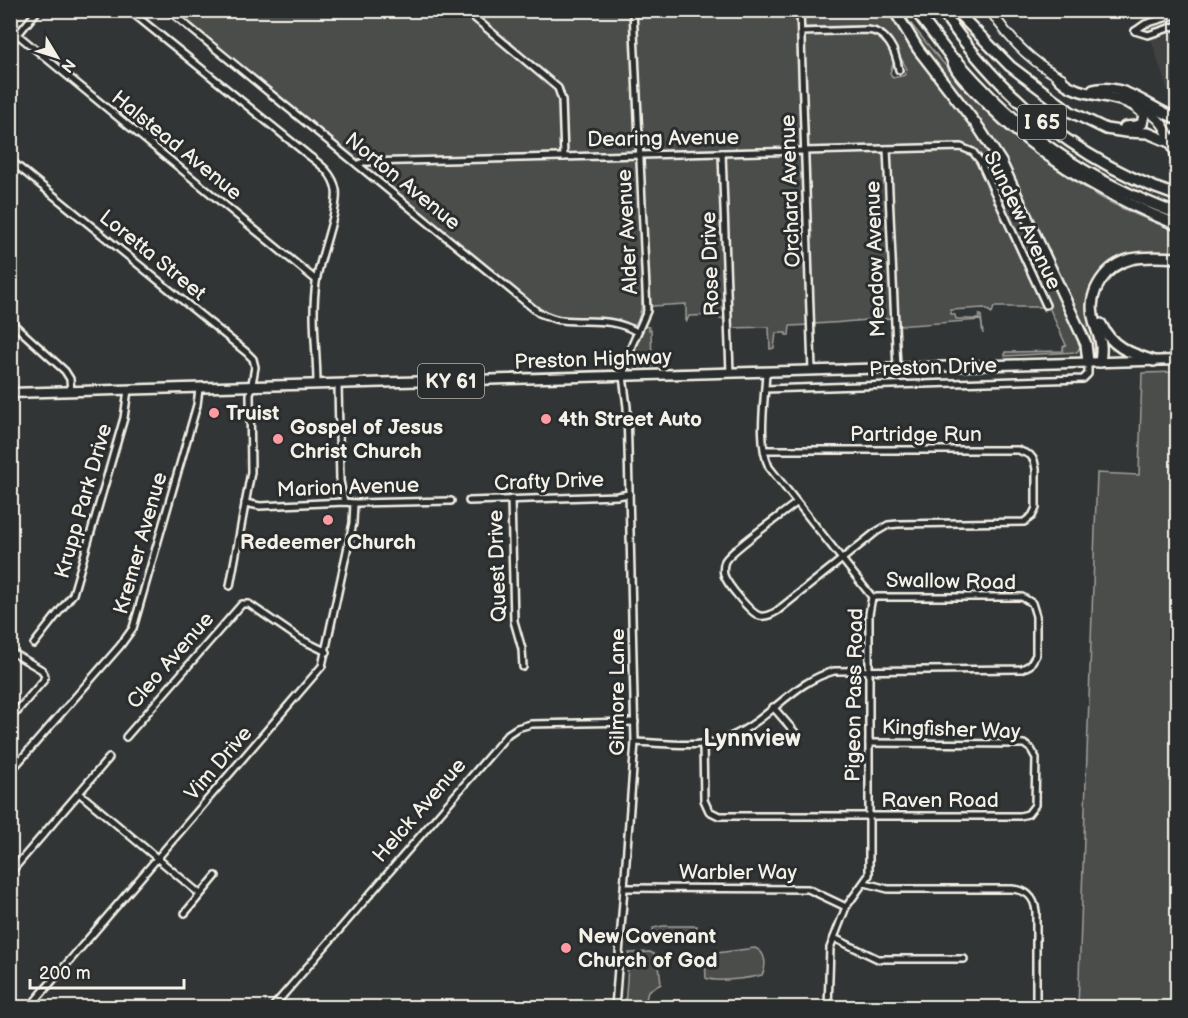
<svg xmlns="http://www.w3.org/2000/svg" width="1188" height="1018" viewBox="0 0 1188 1018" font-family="'Balsamiq Sans',sans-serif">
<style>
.built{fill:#404242}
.green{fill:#4b4d4c;stroke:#a09f9a;stroke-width:1.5}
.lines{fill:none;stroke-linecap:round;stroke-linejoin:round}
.minor-casing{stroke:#f4f1e8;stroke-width:10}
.secondary-casing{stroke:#f4f1e8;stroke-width:12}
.primary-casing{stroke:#f4f1e8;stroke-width:13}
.motorway-casing{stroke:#f4f1e8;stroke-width:14}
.minor{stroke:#2a2d2e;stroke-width:5}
.secondary{stroke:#2a2d2e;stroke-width:8}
.primary{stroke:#2a2d2e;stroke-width:8}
.motorway{stroke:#2a2d2e;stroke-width:9}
.poi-dot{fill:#ff9aa2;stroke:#2a2d2e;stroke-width:2}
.labels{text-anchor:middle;stroke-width:6;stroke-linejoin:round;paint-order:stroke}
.shield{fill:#2a2d2e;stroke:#b7b6b0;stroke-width:1.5}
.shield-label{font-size:20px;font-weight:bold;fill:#f4f1e8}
.street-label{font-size:21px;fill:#f4f1e8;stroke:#2a2d2e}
.poi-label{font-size:21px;font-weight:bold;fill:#f4f1e8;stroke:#2a2d2e;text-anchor:start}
.quarter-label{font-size:24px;font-weight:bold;fill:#f4f1e8;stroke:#2a2d2e}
</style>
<rect width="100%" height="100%" fill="#323535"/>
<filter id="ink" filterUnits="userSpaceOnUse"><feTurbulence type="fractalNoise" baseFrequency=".0167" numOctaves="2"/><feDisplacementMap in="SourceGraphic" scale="12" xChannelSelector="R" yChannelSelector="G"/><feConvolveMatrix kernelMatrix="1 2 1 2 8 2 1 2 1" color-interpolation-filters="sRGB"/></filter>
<g filter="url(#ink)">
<!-- built -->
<polygon class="built" points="1142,11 1177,11 1177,104 1171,101"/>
<!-- green -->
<g class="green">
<polygon points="171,11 463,11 554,86 559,99 561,153 365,160 354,158"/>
<polygon points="470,11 629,11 631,20 636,150 631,153 567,153 563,88"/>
<polygon points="636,11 799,11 803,145 802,147 644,151"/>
<path d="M802 11H889L924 63 991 153 1079 340 1080 347 1077 352 1005 356V352L1063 351V347L1066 345 983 160C975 146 967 146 952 145L808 147 804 39 806 35C823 34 863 27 878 35 887 40 890 49 895 58L890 73 893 78 905 75 907 69 893 44 884 33 879 29 862 26 805 27 803 24Z"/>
<path d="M897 11H901C959 86 1018 151 1102 198 1125 211 1152 221 1177 232V254C1145 253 1109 249 1093 285L1100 343 1098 353H1095L1017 189Z"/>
<polygon points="959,148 971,152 978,161 1045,312 1042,307 994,307 992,313 984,308 951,310 951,314 955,315 956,319 979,319 979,315 981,315 983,334 981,320 896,326 890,154 893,151"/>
<path d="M878 151 883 154 886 160 892 318C865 320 840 323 813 324L808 153Z"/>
<polygon points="796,153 802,158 809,325 790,326 789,335 786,335 786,333 776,333 774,348 770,349 769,327 731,328 725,160 729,155"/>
<polygon points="716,155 720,159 726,314 723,319 720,319 720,315 689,316 686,323 686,304 652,306 651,310 648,309 643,159 645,157"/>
<path d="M635 157 637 160C639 189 640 219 641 249 642 274 646 300 637 323L632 326 604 318H566L539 309 365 166 368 164Z"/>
<polygon points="644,326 649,327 649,330 651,330 652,362 663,366 638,366 634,361 637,366 635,366 633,363 636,346"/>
<polygon points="1177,372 1177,1007 1078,1007 1097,473 1139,475 1142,373"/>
<polygon points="663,926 697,926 698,938 665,937 653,934 653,928"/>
<path d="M755 948C766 952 767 966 762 975 750 978 716 983 706 978L705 960 709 954Z"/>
<polygon points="650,952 658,956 661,984 648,991 646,1000 642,1001 643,1007 625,1007 629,953"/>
</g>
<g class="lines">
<!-- minor casing -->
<g class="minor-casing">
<g id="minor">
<path d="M129 10 308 155C320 164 333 173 336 190 339 211 319 258 316 283 311 316 317 351 317 384"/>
<path d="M168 10 539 313C546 315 554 320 562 320 589 323 612 317 637 332"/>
<polyline points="465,10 558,88 562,100 564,157"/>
<polyline points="800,10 812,371"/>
<polyline points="1135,31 1145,24 1178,14"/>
<polyline points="1135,31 1148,35 1178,25"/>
<path d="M801 32 867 30C887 31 896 51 899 70"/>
<polyline points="18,35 316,280"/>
<polyline points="10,44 38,10"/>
<polyline points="887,149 897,368"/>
<polyline points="722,153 730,373"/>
<polyline points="10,160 246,352 253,359 255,367 250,395 251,472 230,586"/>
<polyline points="358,165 363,162 961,147 973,152 980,161 1046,305"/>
<polyline points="10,321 65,371 70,379 71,392"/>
<path d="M766 372C765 400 757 441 769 467L872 597 869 614V875L846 907 830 948 828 1008"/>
<polyline points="338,385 340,481 344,502"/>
<polyline points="765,389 1083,379 1088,374 1088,362"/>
<path d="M765 450H1018L1030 455 1034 460 1036 469V508L1032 516 1024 522 898 524 888 525 876 532 777 611C772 614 767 617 760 616 751 614 727 584 724 575 723 570 723 566 725 561 731 550 784 513 796 503"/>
<polyline points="511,499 514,621 522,649 523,667"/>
<polyline points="469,501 617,496 629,494"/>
<polyline points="245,503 260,506 344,502 354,503 451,501"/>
<polyline points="34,644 73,594 124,418 128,390"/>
<polyline points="10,651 42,670 45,676 43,681 10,719"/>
<polyline points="10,706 18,711"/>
<polyline points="773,707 799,737"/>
<polyline points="126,737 242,604 249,604 300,639 327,652"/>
<path d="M635 742C667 743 703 750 732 736 770 719 793 682 834 671L1022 669 1030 665 1036 655V616L1032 603 1022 597H872"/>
<polyline points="703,744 704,800 709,811 719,816 1020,816 1028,814 1035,805 1036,758 1031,749 1024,744 869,743"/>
<polyline points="10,772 120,646 133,628 197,405 199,389"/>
<polyline points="79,793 200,894"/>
<polyline points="10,873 109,758"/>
<path d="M865 883 888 889H1012C1026 890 1034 896 1036 911V1008"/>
<polyline points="625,888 808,889 846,907"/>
<polyline points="185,913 216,876"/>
<polyline points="834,938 878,959 964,959"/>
<polyline points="29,1008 322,666 353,523 354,503"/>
<polyline points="272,1008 508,734 517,728 531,724 635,722"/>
<polyline points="615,1008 635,742 627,407 623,376 632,345 647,311 633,10"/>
</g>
</g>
<!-- secondary casing -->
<g class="secondary-casing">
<g id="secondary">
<path d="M990 10C1009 39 1031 63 1062 78"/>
<path d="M1133 101C1166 120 1167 129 1178 163"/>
</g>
</g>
<!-- primary casing -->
<g class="primary-casing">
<polyline id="primary" points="10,393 1178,360"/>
</g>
<!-- motorway casing -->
<g class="motorway-casing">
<g id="motorway">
<polyline points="894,10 918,49 979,128 1001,162 1086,344 1088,362"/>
<path d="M915 10 951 57 958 62C1024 137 1084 179 1178 214"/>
<path d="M941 10C1001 97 1077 162 1178 196"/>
<polyline points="955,10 1010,66 1071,112 1106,129 1126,132 1148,133 1172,143 1178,136"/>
<path d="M951 57C955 72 967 83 978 94 1033 154 1103 195 1178 225"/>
<path d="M1058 77C1079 102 1127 90 1144 115L1142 124 1136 126 1125 127"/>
<path d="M1093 90C1124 82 1150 109 1178 119"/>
<path d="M1101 324C1112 348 1130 353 1154 361"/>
<path d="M1100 362C1104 337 1097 338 1093 316 1088 291 1106 265 1131 259 1145 256 1163 257 1178 258"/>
</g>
</g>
<!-- minor -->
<use href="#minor" class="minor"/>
<!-- secondary -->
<use href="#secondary" class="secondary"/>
<!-- primary -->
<use href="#primary" class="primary"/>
<!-- motorway -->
<use href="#motorway" class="motorway"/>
</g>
</g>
<!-- markers -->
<g class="poi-dot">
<circle cx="214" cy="413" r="6"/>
<circle cx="546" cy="419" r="6"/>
<circle cx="278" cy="439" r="6"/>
<circle cx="328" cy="520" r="6"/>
<circle cx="566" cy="948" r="6"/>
</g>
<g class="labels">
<!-- shield labels -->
<g class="shield">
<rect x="1018" y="105" width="48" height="34" rx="4.5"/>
<rect x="418" y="364" width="66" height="34" rx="4.5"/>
</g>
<g class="shield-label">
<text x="1042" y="129">I 65</text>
<text x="451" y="388">KY 61</text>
</g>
<!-- street labels -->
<g class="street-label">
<text transform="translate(663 138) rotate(-1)" y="7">Dearing Avenue</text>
<text transform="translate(177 145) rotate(39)" y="7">Halstead Avenue</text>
<text transform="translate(403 181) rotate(39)" y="7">Norton Avenue</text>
<text transform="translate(790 191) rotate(-92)" y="7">Orchard Avenue</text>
<text transform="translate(1023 220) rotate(64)" y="7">Sundew Avenue</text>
<text transform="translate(627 232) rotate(-93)" y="7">Alder Avenue</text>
<text transform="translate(153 255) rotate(39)" y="7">Loretta Street</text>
<text transform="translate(875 259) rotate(-92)" y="7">Meadow Avenue</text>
<text transform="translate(710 264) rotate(-92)" y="7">Rose Drive</text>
<text transform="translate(593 359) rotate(-2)" y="7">Preston Highway</text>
<text transform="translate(933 367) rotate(-2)" y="7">Preston Drive</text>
<text x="916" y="441">Partridge Run</text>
<text transform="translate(549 481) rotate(-2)" y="7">Crafty Drive</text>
<text transform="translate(348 487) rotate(-2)" y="7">Marion Avenue</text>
<text transform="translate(83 501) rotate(-74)" y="7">Krupp Park Drive</text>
<text transform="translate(140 543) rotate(-74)" y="7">Kremer Avenue</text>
<text transform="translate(497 566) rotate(-92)" y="7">Quest Drive</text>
<text transform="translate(951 581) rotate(1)" y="7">Swallow Road</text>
<text transform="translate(170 660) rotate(-49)" y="7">Cleo Avenue</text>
<text transform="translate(617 692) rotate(-90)" y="7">Gilmore Lane</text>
<text transform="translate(854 695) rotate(-89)" y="7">Pigeon Pass Road</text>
<text transform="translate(951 729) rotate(2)" y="7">Kingfisher Way</text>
<text transform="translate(218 763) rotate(-49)" y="7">Vim Drive</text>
<text x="940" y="807">Raven Road</text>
<text transform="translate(419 810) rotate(-49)" y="7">Helck Avenue</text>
<text x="738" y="879">Warbler Way</text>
</g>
<!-- poi labels -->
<g class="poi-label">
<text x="226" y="420">Truist</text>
<text x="558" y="426">4th Street Auto</text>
<text x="290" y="434">Gospel of Jesus<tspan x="290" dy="24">Christ Church</tspan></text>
<text x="328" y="549" text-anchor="middle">Redeemer Church</text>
<text x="578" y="943">New Covenant<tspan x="578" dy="24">Church of God</tspan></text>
</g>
<!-- quarter labels -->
<g class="quarter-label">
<text x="752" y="746">Lynnview</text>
</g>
</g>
<!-- margin -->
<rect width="1188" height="1018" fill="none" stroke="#2a2d2e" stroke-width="36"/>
<rect x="18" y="18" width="1152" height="982" fill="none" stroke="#f4f1e8" stroke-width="2" filter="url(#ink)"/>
<!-- north arrow -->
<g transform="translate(57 57) rotate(128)" stroke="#2a2d2e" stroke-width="4.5" paint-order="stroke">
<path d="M0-4.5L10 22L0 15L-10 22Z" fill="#f4f1e8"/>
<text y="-9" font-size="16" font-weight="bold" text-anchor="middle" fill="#f4f1e8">N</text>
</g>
<!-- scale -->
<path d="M30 979v9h154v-9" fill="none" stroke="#f4f1e8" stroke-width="3"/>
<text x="39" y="979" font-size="18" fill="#f4f1e8" stroke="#2a2d2e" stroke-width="4.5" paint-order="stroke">200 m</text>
</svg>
